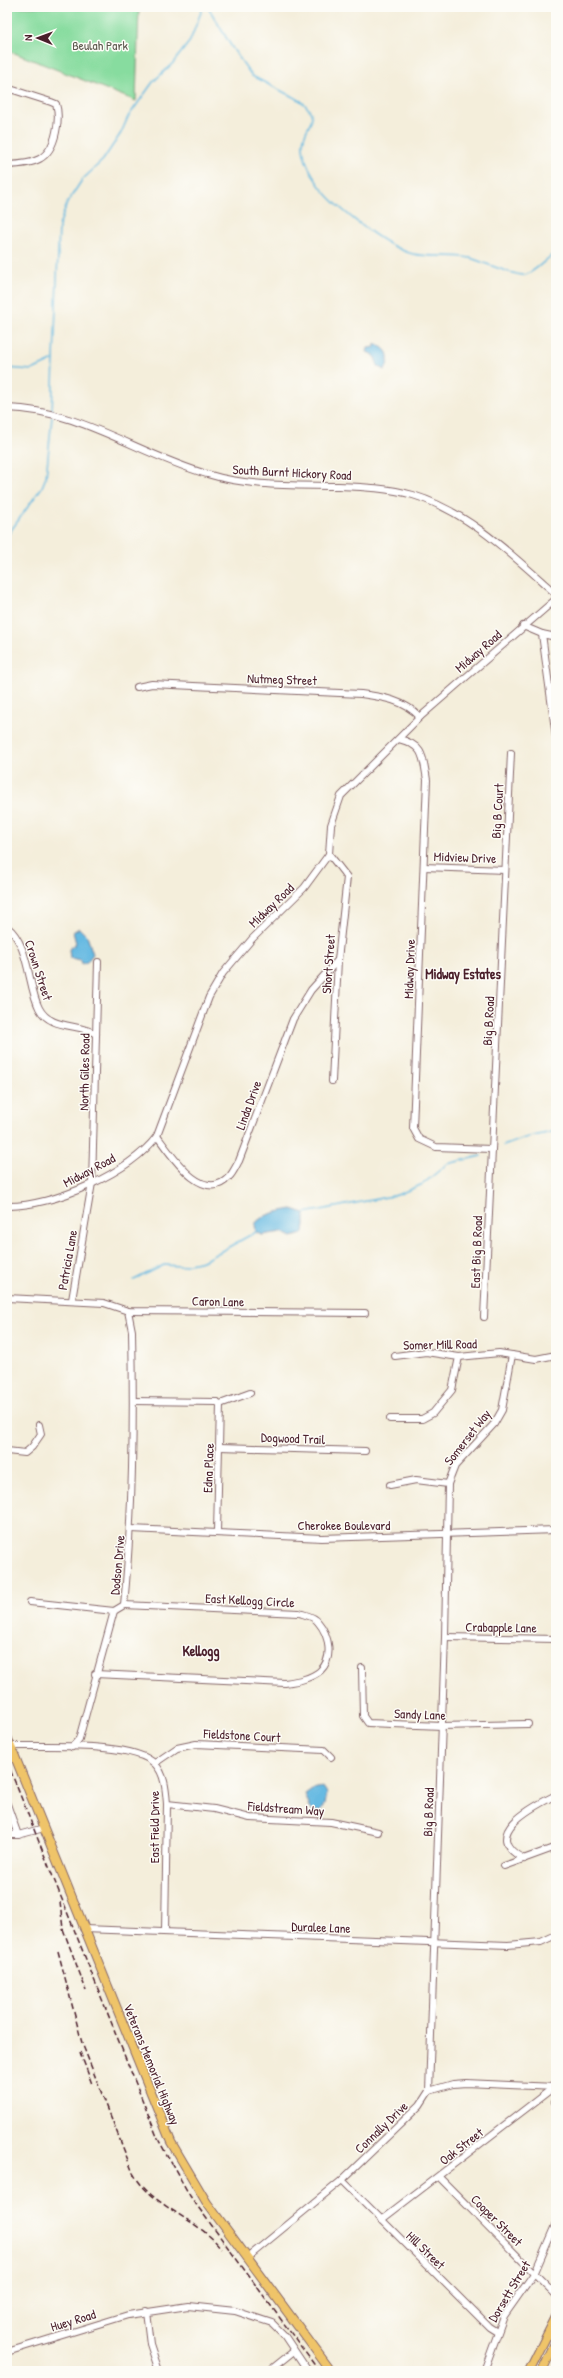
<svg xmlns="http://www.w3.org/2000/svg" width="563" height="2378" viewBox="0 0 563 2378" font-family="'Patrick Hand',sans-serif">
<style>
.green{fill:#87dc9f;stroke:#687e65}
.water{fill:#66bae2;stroke:#586c86}
.lines{fill:none;stroke-linecap:round;stroke-linejoin:round}
.stream{stroke:#66bae2;stroke-width:1.5}
.minor-casing{stroke:#866769;stroke-width:8}
.major-casing{stroke:#866769;stroke-width:10}
.minor{stroke:#fff;stroke-width:6}
.major{stroke:#efc469;stroke-width:8}
.rail{stroke:#4a1f2b;stroke-width:1.5;stroke-dasharray:6 3;stroke-linecap:butt}
.labels{text-anchor:middle;stroke-width:3;stroke-linejoin:round;paint-order:stroke}
.park-label{font-size:13px;fill:#5c584e;stroke:#fdfcf7}
.street-label{font-size:13px;fill:#4a1f2b;stroke:#fdfcf7}
.neighbourhood-label{font-size:14px;font-weight:bold;fill:#4a1f2b;stroke:#fdfcf7}
</style>
<rect width="100%" height="100%" fill="#fdfcf7"/>
<filter id="ink" filterUnits="userSpaceOnUse"><feTurbulence type="fractalNoise" baseFrequency=".025" numOctaves="2"/><feDisplacementMap in="SourceGraphic" scale="8" xChannelSelector="R" yChannelSelector="G"/><feConvolveMatrix kernelMatrix="1 2 1 2 8 2 1 2 1" color-interpolation-filters="sRGB"/></filter>
<filter id="wash" filterUnits="userSpaceOnUse"><feTurbulence type="fractalNoise" baseFrequency=".012" numOctaves="4" result="noise"/><feDisplacementMap in="SourceGraphic" scale="16" xChannelSelector="R" yChannelSelector="G"/><feGaussianBlur stdDeviation="0.9" result="paint"/><feColorMatrix in="noise" values="0 0 0 0 0 0 0 0 0 0 0 0 0 0 0 0 0 1.4 0 .05"/><feComposite in="paint" operator="in"/></filter>
<g filter="url(#wash)">
<rect width="100%" height="100%" fill="#f4eedb"/>
<!-- green -->
<polygon class="green" points="7,7 139,7 136,101 7,50"/>
<!-- water -->
<g class="water">
<path d="M375 344C389 349 391 357 385 370L378 366 374 355 367 352 368 348 375 347Z"/>
<polygon points="79,928 87,936 93,954 87,962 82,964 81,960 70,958 69,949 76,943 73,932"/>
<path d="M292 1209 305 1213V1226L302 1234 292 1237 282 1232 262 1235 256 1232 255 1224C262 1214 280 1211 292 1209Z"/>
<polygon points="323,1787 327,1793 325,1805 320,1811 313,1811 310,1808 305,1794 312,1789"/>
</g>
<g class="lines">
<!-- stream -->
<g class="stream">
<path d="M208 7 233 49 252 76 301 101C323 120 305 123 303 143 302 155 308 167 314 177 328 203 385 247 413 254 432 258 451 254 470 258 481 261 517 277 525 275 535 272 547 258 556 252"/>
<polyline points="7,368 32,370 54,360"/>
<polyline points="52,413 59,226 67,203 82,180 103,160 121,133 128,117 153,82 173,63 190,41 203,7"/>
<polyline points="7,536 42,487 46,477 52,417"/>
<polyline points="503,1146 525,1138 556,1131"/>
<polyline points="305,1213 397,1195 423,1184 447,1164 481,1156"/>
<polyline points="134,1280 164,1265 181,1266 203,1261 256,1232"/>
</g>
</g>
</g>
<g filter="url(#ink)">
<g class="lines">
<!-- minor casing -->
<g class="minor-casing">
<g id="minor">
<path d="M7 88 51 102 56 104C59 113 58 123 56 132 50 161 34 164 7 165"/>
<path d="M7 408C78 409 140 455 207 474 249 487 294 485 338 486 363 487 389 488 413 495 469 512 513 556 556 594"/>
<polyline points="523,626 542,634"/>
<polyline points="556,637 542,634 556,737"/>
<path d="M137 687 152 684 361 694C383 697 404 700 420 717"/>
<path d="M399 739C424 745 423 757 427 780L413 1128 419 1139 436 1147 491 1149"/>
<polyline points="329,854 347,877 338,960 332,1081"/>
<polyline points="424,867 505,870"/>
<path d="M7 927C29 943 28 987 39 1008 50 1030 79 1023 96 1034"/>
<path d="M157 1136C172 1156 203 1205 229 1177 233 1173 236 1166 239 1161L293 1019 311 990 338 960"/>
<path d="M7 1206C52 1207 130 1173 157 1136L209 997 223 973 252 939 304 888 329 854 331 825 341 796 420 717 556 599"/>
<polyline points="7,1298 104,1303 128,1311 365,1313"/>
<polyline points="72,1300 92,1183 98,962"/>
<polyline points="484,1317 511,753"/>
<polyline points="395,1356 426,1352 459,1357 499,1353 536,1359 556,1355"/>
<polyline points="133,1401 217,1402 220,1404 250,1393"/>
<polyline points="390,1419 422,1419 433,1413 452,1390 459,1357"/>
<polyline points="220,1447 365,1451"/>
<polyline points="7,1451 25,1453 32,1447 41,1434 39,1425"/>
<polyline points="390,1485 416,1480 448,1484"/>
<polyline points="131,1529 322,1538 556,1530"/>
<polyline points="217,1532 220,1404"/>
<polyline points="30,1602 114,1611"/>
<polyline points="445,1637 556,1639"/>
<polyline points="362,1668 363,1716 368,1723 442,1726 528,1724"/>
<path d="M95 1674 285 1683C298 1681 310 1679 320 1671 334 1658 329 1635 318 1622 314 1616 305 1615 299 1613L124 1605"/>
<path d="M11 1746C43 1747 134 1741 155 1764 165 1774 166 1791 167 1804L165 1932"/>
<path d="M72 1747 79 1739 114 1611 124 1605C133 1514 134 1423 132 1331L128 1311"/>
<polyline points="155,1763 177,1748 196,1744 324,1750 331,1757"/>
<polyline points="7,1804 18,1835"/>
<polyline points="167,1804 214,1809 250,1818 331,1822 378,1832"/>
<polyline points="7,1835 18,1835 44,1828"/>
<path d="M524 1859C478 1835 532 1807 556 1795"/>
<polyline points="504,1866 556,1847"/>
<polyline points="84,1929 508,1945 541,1942 556,1935"/>
<polyline points="429,2091 445,1637 448,1484 455,1466 494,1424 502,1410 512,1355"/>
<polyline points="555,2102 556,2103"/>
<polyline points="439,2177 556,2295"/>
<polyline points="342,2180 489,2327 497,2332"/>
<polyline points="381,2220 554,2087"/>
<polyline points="247,2258 342,2180 420,2105 429,2091 453,2084 466,2083 556,2087"/>
<polyline points="146,2311 150,2344 159,2371"/>
<polyline points="7,2352 128,2315 188,2306 235,2311 272,2323 284,2335 308,2371"/>
<polyline points="269,2371 294,2351"/>
<polyline points="484,2371 504,2316 535,2272 556,2223"/>
</g>
</g>
<!-- major casing -->
<g class="major-casing">
<g id="major">
<polyline points="7,1737 171,2142 207,2203 331,2371"/>
<polyline points="529,2371 556,2317"/>
<polyline points="542,2371 556,2341"/>
</g>
</g>
<!-- minor -->
<use href="#minor" class="minor"/>
<!-- major -->
<use href="#major" class="major"/>
<!-- rail -->
<g class="rail">
<polyline points="7,1762 158,2139 190,2196 319,2371"/>
<polyline points="60,1902 63,1929 86,1990"/>
<path d="M58 1951 82 2043 133 2173C153 2208 196 2217 221 2248"/>
<polyline points="80,2052 92,2084"/>
</g>
</g>
</g>
<g class="labels">
<!-- park labels -->
<g class="park-label">
<text x="100" y="50">Beulah Park</text>
</g>
<!-- street labels -->
<g class="street-label">
<text transform="translate(292 472) rotate(3)" y="5">South Burnt Hickory Road</text>
<text transform="translate(478 651) rotate(-41)" y="5">Midway Road</text>
<text transform="translate(282 679) rotate(2)" y="5">Nutmeg Street</text>
<text transform="translate(497 811) rotate(-87)" y="5">Big B Court</text>
<text transform="translate(465 857) rotate(2)" y="5">Midview Drive</text>
<text transform="translate(271 905) rotate(-44)" y="5">Midway Road</text>
<text transform="translate(328 964) rotate(-86)" y="5">Short Street</text>
<text transform="translate(409 969) rotate(-88)" y="5">Midway Drive</text>
<text transform="translate(39 970) rotate(72)" y="5">Crown Street</text>
<text transform="translate(488 1021) rotate(-87)" y="5">Big B Road</text>
<text transform="translate(84 1072) rotate(-89)" y="5">North Giles Road</text>
<text transform="translate(248 1105) rotate(-70)" y="5">Linda Drive</text>
<text transform="translate(89 1170) rotate(-28)" y="5">Midway Road</text>
<text transform="translate(476 1252) rotate(-88)" y="5">East Big B Road</text>
<text transform="translate(67 1260) rotate(-80)" y="5">Patricia Lane</text>
<text transform="translate(218 1301) rotate(1)" y="5">Caron Lane</text>
<text transform="translate(440 1344) rotate(-1)" y="5">Somer Mill Road</text>
<text transform="translate(467 1437) rotate(-52)" y="5">Somerset Way</text>
<text transform="translate(293 1438) rotate(2)" y="5">Dogwood Trail</text>
<text transform="translate(208 1468) rotate(-88)" y="5">Edna Place</text>
<text x="344" y="1530">Cherokee Boulevard</text>
<text transform="translate(117 1565) rotate(-85)" y="5">Dodson Drive</text>
<text transform="translate(250 1600) rotate(3)" y="5">East Kellogg Circle</text>
<text transform="translate(501 1627) rotate(1)" y="5">Crabapple Lane</text>
<text transform="translate(420 1714) rotate(2)" y="5">Sandy Lane</text>
<text transform="translate(242 1735) rotate(3)" y="5">Fieldstone Court</text>
<text transform="translate(286 1808) rotate(4)" y="5">Fieldstream Way</text>
<text transform="translate(428 1812) rotate(-88)" y="5">Big B Road</text>
<text transform="translate(154 1827) rotate(-90)" y="5">East Field Drive</text>
<text transform="translate(321 1927) rotate(2)" y="5">Duralee Lane</text>
<text transform="translate(152 2064) rotate(68)" y="5">Veterans Memorial Highway</text>
<text transform="translate(381 2127) rotate(-44)" y="5">Connally Drive</text>
<text transform="translate(461 2146) rotate(-38)" y="5">Oak Street</text>
<text transform="translate(497 2220) rotate(45)" y="5">Cooper Street</text>
<text transform="translate(426 2250) rotate(44)" y="5">Hill Street</text>
<text transform="translate(509 2291) rotate(-59)" y="5">Dorsett Street</text>
<text transform="translate(73 2320) rotate(-17)" y="5">Huey Road</text>
</g>
<!-- neighbourhood labels -->
<g class="neighbourhood-label">
<text x="463" y="979">Midway Estates</text>
<text x="201" y="1656">Kellogg</text>
</g>
</g>
<!-- margin -->
<rect width="563" height="2378" fill="none" stroke="#fdfcf7" stroke-width="24"/>
<!-- north arrow -->
<g transform="translate(38 38) rotate(271)" stroke="#fdfcf7" stroke-width="3" paint-order="stroke">
<path d="M0-3L7 15L0 10L-7 15Z" fill="#4a1f2b"/>
<text y="-6" font-size="11" font-weight="bold" text-anchor="middle" fill="#4a1f2b">N</text>
</g>
</svg>
